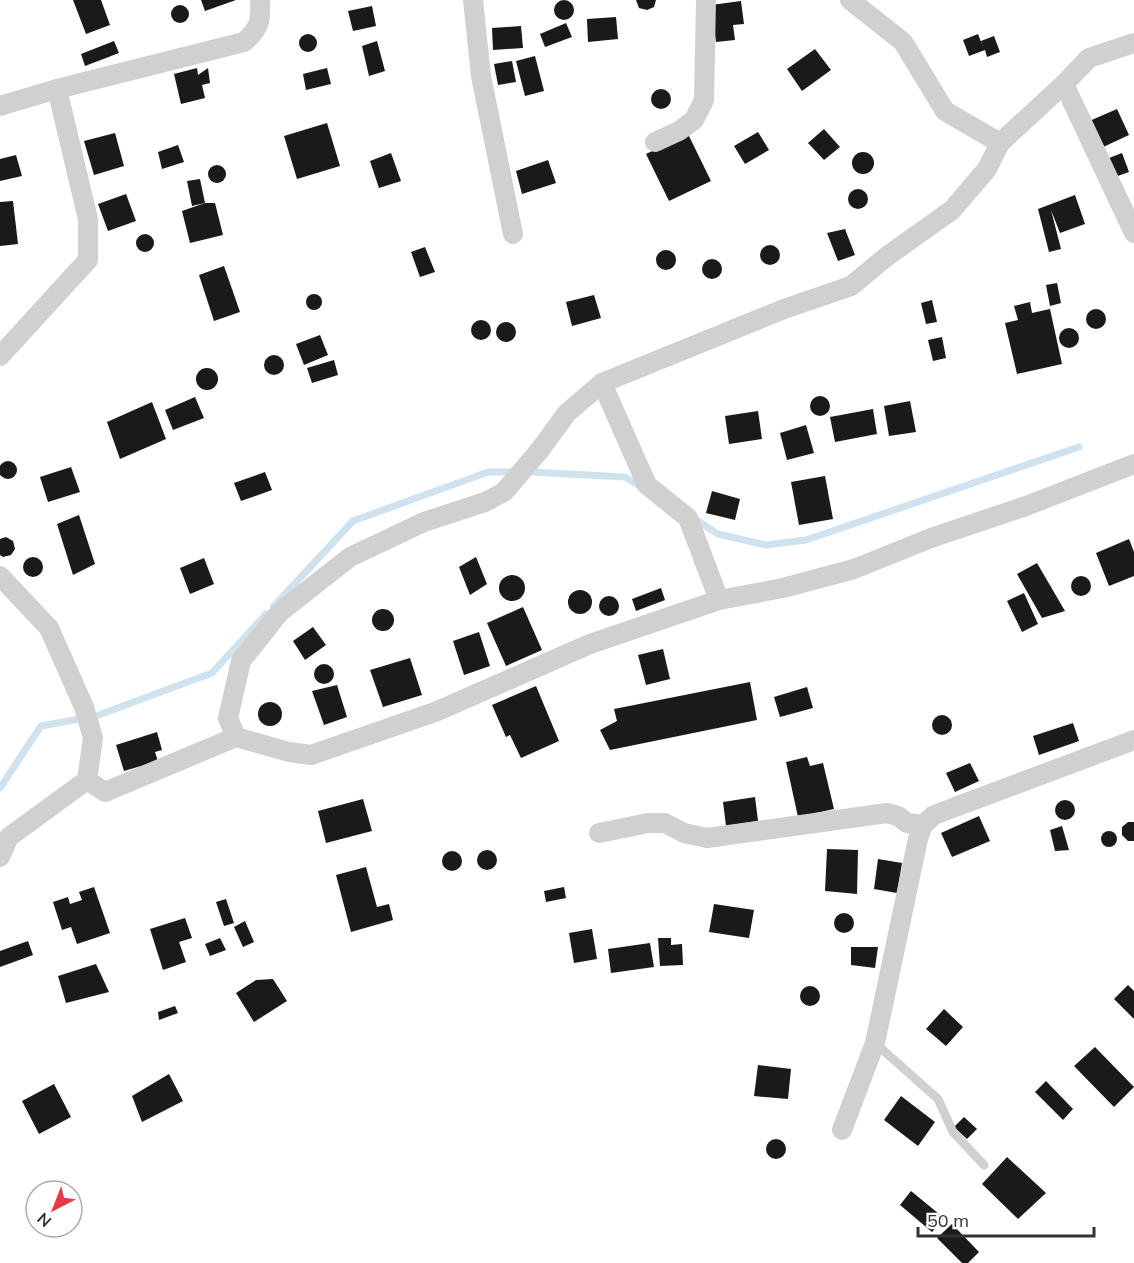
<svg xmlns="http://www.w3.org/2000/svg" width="1134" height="1263" viewBox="0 0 1134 1263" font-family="Mulish,sans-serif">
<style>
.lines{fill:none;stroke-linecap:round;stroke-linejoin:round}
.stream{stroke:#cfe2ee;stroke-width:7}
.building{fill:#1a1a1a}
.lane{stroke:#d0d0d0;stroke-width:9}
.street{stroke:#d0d0d0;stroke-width:20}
</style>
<rect width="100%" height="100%" fill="#fff"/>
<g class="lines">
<!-- stream -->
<g class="stream">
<polyline points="693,518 718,534 766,545 806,540 1079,447"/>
<polyline points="274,606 353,521 488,472 531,472 625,477 643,488"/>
<polyline points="0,788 41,726 96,716 212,673 266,614"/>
</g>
</g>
<!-- building -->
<g class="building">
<polygon points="73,0 101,0 110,25 86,34"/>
<polygon points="201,0 236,0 205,11"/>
<polygon points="636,0 656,0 654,7 647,10 639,8"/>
<circle cx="564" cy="10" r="10"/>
<polygon points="741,1 744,24 733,25 735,40 716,42 711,5"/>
<circle cx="180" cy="14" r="9"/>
<polygon points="372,6 376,26 353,31 348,11"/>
<polygon points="616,17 618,39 588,42 587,19"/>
<polygon points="566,23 572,37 545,47 540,34"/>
<polygon points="521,26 523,48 493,50 492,28"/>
<polygon points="978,34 983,47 981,41 994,36 1000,52 987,57 985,50 969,56 963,40"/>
<circle cx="308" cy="43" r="9"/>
<polygon points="114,41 119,53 85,66 81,54"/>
<polygon points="377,41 385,71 369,76 362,46"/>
<polygon points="815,49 831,70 802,91 787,69"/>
<polygon points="535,56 544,91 525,96 516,61"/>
<polygon points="512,61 516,82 498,85 494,64"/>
<polygon points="197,68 198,75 208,68 210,83 202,85 205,98 181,104 174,74"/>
<polygon points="327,68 331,84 306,90 303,74"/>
<circle cx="661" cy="99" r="10"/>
<polygon points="1117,109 1129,135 1099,149 1087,122"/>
<polygon points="327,123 340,166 297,179 284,136"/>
<polygon points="824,129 840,147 824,160 808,143"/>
<polygon points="758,132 769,150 745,164 734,146"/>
<polygon points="115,133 124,166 94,175 84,141"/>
<polygon points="688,134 711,181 669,201 646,154"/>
<polygon points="178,145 184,162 162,169 158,152"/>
<circle cx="863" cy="163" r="11"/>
<polygon points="391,153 401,181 379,188 370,161"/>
<polygon points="1122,153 1129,172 1115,177 1109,158"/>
<polygon points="16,155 22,176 0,181 0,159"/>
<polygon points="548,160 556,183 522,194 516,171"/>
<circle cx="217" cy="174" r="9"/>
<polygon points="200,179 205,203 192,206 187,181"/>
<circle cx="858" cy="199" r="10"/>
<polygon points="126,194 136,221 108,231 98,204"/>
<polygon points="1075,195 1085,224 1060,233 1051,210 1061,249 1049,252 1038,209"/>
<polygon points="13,201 18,244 0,246 0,202"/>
<polygon points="205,203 215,203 223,235 190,243 182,211"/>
<polygon points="845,229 855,255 838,261 827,233"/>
<circle cx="145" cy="243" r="9"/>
<circle cx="770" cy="255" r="10"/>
<polygon points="425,247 435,272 420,277 411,252"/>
<circle cx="666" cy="260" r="10"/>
<circle cx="712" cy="269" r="10"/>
<polygon points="224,266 240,312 214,321 199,275"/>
<polygon points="1057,283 1061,303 1050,306 1046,285"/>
<circle cx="314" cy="302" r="8"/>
<polygon points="594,295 601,318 572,326 566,302"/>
<polygon points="932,300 937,322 926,324 921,303"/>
<polygon points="1030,302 1032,313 1050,309 1062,364 1017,374 1005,323 1018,320 1014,306"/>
<circle cx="1096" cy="319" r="10"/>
<circle cx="481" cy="330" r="10"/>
<circle cx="506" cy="332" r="10"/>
<circle cx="1069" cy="338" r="10"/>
<polygon points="320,335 328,355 304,365 296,344"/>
<polygon points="942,337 946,358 933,361 928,340"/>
<circle cx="274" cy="365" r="10"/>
<polygon points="334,360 338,375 312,383 307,368"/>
<circle cx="207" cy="379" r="11"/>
<circle cx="820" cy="406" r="10"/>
<polygon points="195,397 204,418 173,430 165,410"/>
<polygon points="910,401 916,432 889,436 884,406"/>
<polygon points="152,402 166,439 120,459 107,422"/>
<polygon points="873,409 877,434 835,442 830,417"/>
<polygon points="758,411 762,439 729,444 725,416"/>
<polygon points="806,425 814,453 787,460 780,433"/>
<circle cx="8" cy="470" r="9"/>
<polygon points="71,467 80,492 48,502 40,477"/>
<polygon points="265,472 272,490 241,501 234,483"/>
<polygon points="825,476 833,519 799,525 791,482"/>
<polygon points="712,491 740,499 735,520 706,513"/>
<polygon points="79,515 95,564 73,575 57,524"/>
<polygon points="6,537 13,541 15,549 11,555 3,557 0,555 0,539"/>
<polygon points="1129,539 1134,552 1134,576 1109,586 1096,553"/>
<circle cx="33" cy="567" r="10"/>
<polygon points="476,557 487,584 470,595 459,567"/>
<polygon points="204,558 214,584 190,594 180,568"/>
<polygon points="1037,563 1065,611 1042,618 1017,574"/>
<circle cx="512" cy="588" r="13"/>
<circle cx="1081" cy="586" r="10"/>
<polygon points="661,588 665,600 636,611 632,599"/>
<circle cx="580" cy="602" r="12"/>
<polygon points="1024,593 1038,624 1022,632 1007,601"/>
<circle cx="609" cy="606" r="10"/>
<polygon points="523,607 542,650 506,666 487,623"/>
<circle cx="383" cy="620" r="11"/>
<polygon points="313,627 326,645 305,660 293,641"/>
<polygon points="479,632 490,666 464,675 453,641"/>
<polygon points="663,649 670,679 646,685 638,655"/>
<polygon points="410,658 422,695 383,707 370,670"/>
<circle cx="324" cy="674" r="10"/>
<polygon points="750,682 757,720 610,750 600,730 617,721 614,709"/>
<polygon points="337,685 347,717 324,725 312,691"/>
<polygon points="536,686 559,741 521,758 510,735 506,737 492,705"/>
<polygon points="807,687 813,708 780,717 774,697"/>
<circle cx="270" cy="714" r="12"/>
<circle cx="942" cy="725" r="10"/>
<polygon points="1073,723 1079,741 1039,755 1033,736"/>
<polygon points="157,732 162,750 155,752 158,761 124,771 116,745"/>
<polygon points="807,757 810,766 823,763 834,809 798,817 786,762"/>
<polygon points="970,763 979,781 955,792 946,773"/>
<polygon points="755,797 758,821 726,826 723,802"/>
<polygon points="363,799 372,831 326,843 318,811"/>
<circle cx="1065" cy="810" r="10"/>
<polygon points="979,816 990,841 952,857 941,833"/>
<polygon points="1128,822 1134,822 1134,841 1128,841 1122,835 1122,827"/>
<polygon points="1062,826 1069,850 1055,851 1050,830"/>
<circle cx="1109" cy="839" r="8"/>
<polygon points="827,849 858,850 857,894 825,891"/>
<circle cx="487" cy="860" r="10"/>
<circle cx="452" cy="861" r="10"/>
<polygon points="878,859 902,863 897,893 874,889"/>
<polygon points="366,867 377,907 389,904 393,920 351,932 336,875"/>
<polygon points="94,887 110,933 77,944 71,927 62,930 53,902 68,897 70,904 82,900 79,892"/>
<polygon points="564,887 566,898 546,902 544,891"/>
<polygon points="226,899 234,923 224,926 216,902"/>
<polygon points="714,904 754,910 749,938 709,932"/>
<circle cx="844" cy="923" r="10"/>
<polygon points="185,918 192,938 179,942 186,962 163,970 150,929"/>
<polygon points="245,921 254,942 243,947 234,927"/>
<polygon points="592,929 597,959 574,963 569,933"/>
<polygon points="220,938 226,950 210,956 205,944"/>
<polygon points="658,938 671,938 671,945 682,944 683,965 660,966"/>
<polygon points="28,941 33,955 0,967 0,951"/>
<polygon points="650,943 654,967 611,973 608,949"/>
<polygon points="851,947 878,947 875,968 851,965"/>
<polygon points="96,964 109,992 66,1003 58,976"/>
<polygon points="273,979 287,1001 254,1022 236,993 256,980"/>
<polygon points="1128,985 1134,991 1134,1019 1114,999"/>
<circle cx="810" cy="996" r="10"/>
<polygon points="175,1006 178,1013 159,1020 158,1012"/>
<polygon points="944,1009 963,1027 946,1046 926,1029"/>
<polygon points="1095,1047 1134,1087 1114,1107 1074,1066"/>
<polygon points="758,1065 791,1069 788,1099 754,1096"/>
<polygon points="169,1074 183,1101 142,1122 132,1096"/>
<polygon points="1046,1081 1073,1109 1063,1120 1035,1092"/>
<polygon points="54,1084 71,1117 39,1134 22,1101"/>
<polygon points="901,1096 935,1122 918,1146 884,1120"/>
<polygon points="964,1117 977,1129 967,1139 954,1127"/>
<circle cx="776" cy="1149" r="10"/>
<polygon points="1007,1157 1046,1193 1018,1219 982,1184"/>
<polygon points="911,1191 944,1218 932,1232 900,1205"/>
<polygon points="952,1224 979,1252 968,1263 962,1263 937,1238"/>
</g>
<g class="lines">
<!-- lane -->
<polyline class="lane" points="875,1043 938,1099 953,1132 984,1165"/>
<!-- street -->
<g class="street">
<polyline points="473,0 481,76 513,234"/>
<polyline points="850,0 903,42 945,111 1000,143 1064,84 1134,233"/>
<polyline points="1064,84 1089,58 1134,43"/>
<path d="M0 106 57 89 244 42C260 28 261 21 260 0"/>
<polyline points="655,142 679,131 694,120 704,100 706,0"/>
<polyline points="0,356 88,260 88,219 57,89"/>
<polyline points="602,383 647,485 688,518 719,600"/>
<polyline points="0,576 49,628 84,707 93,738 87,780 9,837 0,857"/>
<polyline points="236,737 228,718 241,661 279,613 350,557 424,522 485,502 504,492 539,451 567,413 602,383 784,309 851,286 886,257 952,210 987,169 1000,143"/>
<polyline points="87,780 105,792 236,737 289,752 311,755 435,712 590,644 719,600 783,588 854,569 931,538 1026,506 1134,464"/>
<polyline points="599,833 648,823 665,823 684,833 707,838 887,813 898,816 907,823 923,825"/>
<polyline points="842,1130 875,1043 918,839 923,825 934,815 1134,740"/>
</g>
</g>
<!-- north arrow -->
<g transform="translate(54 1209) rotate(222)"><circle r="28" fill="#ffffff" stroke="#adadad" stroke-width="1.5"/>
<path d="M0-4.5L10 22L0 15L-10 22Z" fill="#e63946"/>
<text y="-9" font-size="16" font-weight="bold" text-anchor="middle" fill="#333333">N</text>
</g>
<!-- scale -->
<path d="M918 1227v9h176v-9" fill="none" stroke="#333333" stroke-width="3"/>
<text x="927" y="1227" font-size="18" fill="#333333" stroke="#ffffff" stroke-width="4.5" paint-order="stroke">50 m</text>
</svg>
